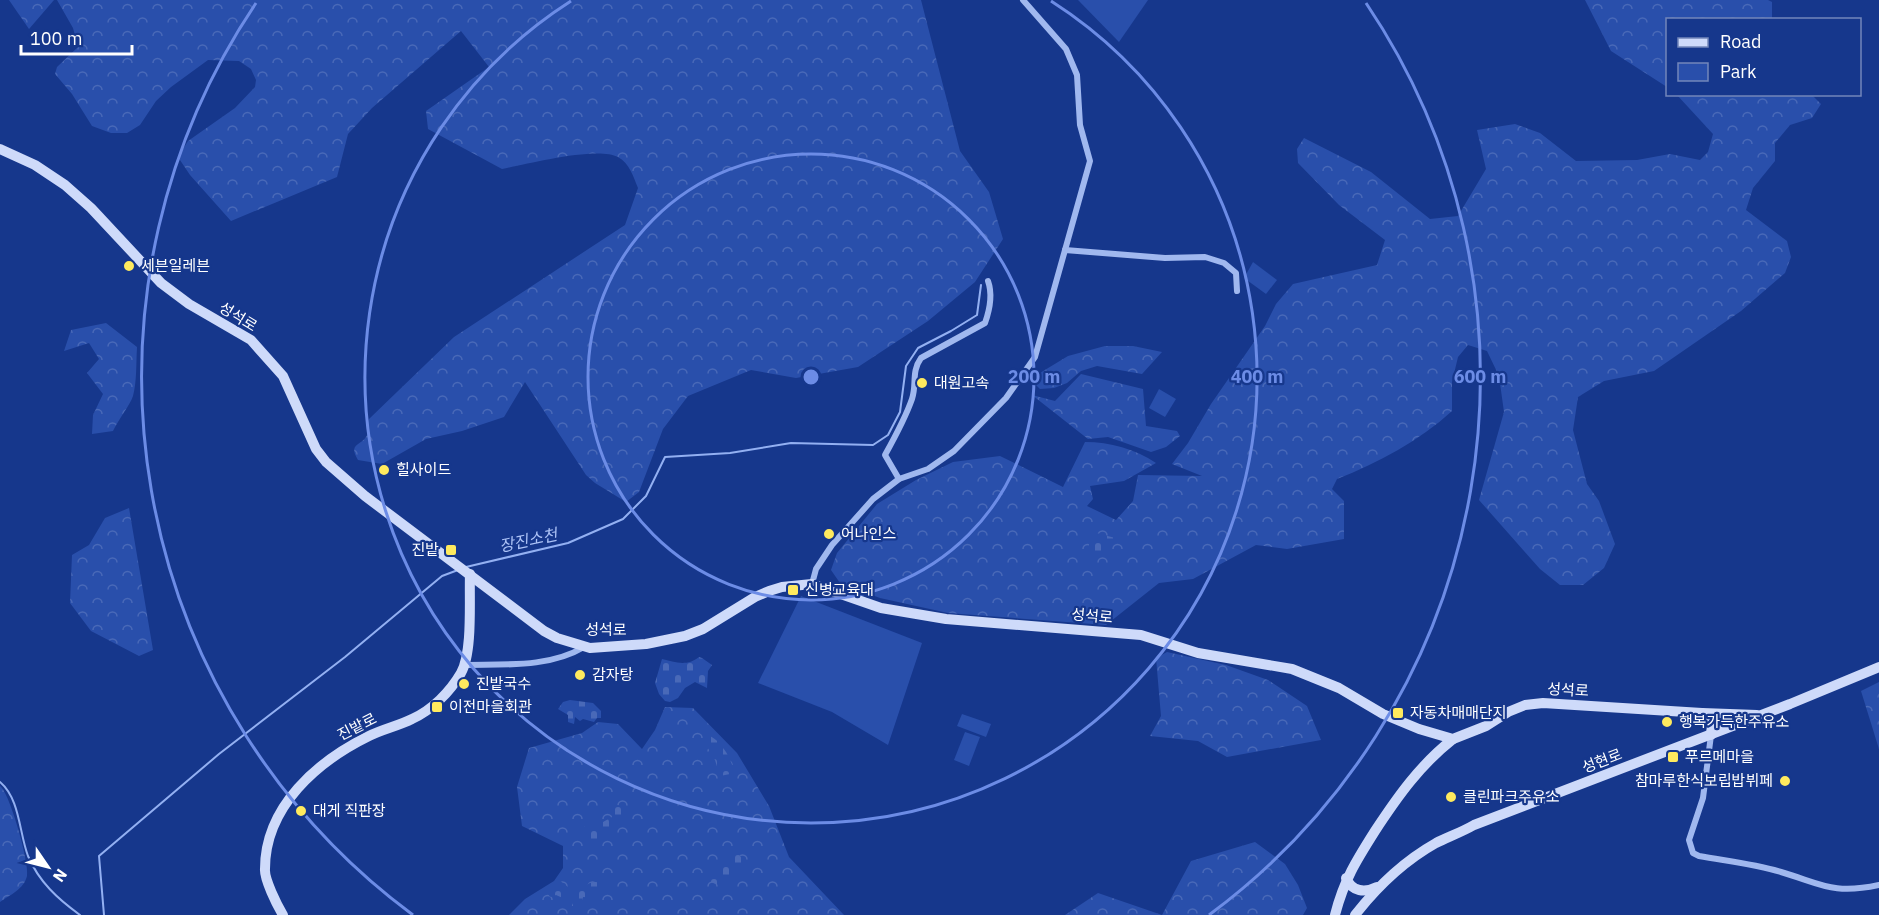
<svg xmlns="http://www.w3.org/2000/svg" width="1879" height="915" viewBox="0 0 1879 915" font-family="'IBM Plex Sans','Noto Sans KR',sans-serif">
<style>
.green{fill:#294fab}
.forest{fill:url(#forest-crowns)}
.cemetery{fill:url(#cemetery-stones)}
.lines{fill:none;stroke-linecap:round;stroke-linejoin:round}
.stream{stroke:#93b0f2;stroke-width:2}
.street{stroke:#a0b8ef;stroke-width:6}
.secondary{stroke:#cedafa;stroke-width:10}
.ring{fill:none;stroke:#6c8ce6;stroke-width:3}
.poi-dot{fill:#ffea5e;stroke:#16378c;stroke-width:2}
.labels{text-anchor:middle;stroke-width:4.5;stroke-linejoin:round;paint-order:stroke}
.poi-label{font-size:15px;fill:#fff;stroke:#16378c;text-anchor:start}
.street-label{font-size:15px;fill:#fff;stroke:#16378c}
.water-label{font-size:16px;font-style:italic;fill:#acc2f6;stroke:#16378c}
.centre{fill:#6c8ce6;stroke:#16378c;stroke-width:3}
.ring-label{font-size:18px;text-anchor:middle;font-weight:bold;fill:#6c8ce6;stroke:#16378c;stroke-width:4.5;stroke-linejoin:round;paint-order:stroke}
</style>
<defs>
<pattern id="forest-crowns" width="20" height="18" patternUnits="userSpaceOnUse" patternTransform="scale(1.5)"><rect width="20" height="18" fill="#294fab"/><path d="M2 6a3 3 0 1 1 6 0M12 15a3 3 0 1 1 6 0" fill="none" stroke="#4969b8"/></pattern>
<pattern id="cemetery-stones" width="16" height="16" patternUnits="userSpaceOnUse" patternTransform="scale(1.5)"><rect width="16" height="16" fill="#294fab"/><path d="M2 7V4a2 2 0 0 1 4 0v3zM10 15v-3a2 2 0 0 1 4 0v3z" fill="#4969b8"/></pattern>
</defs>
<rect width="100%" height="100%" fill="#16378c"/>
<!-- green -->
<g class="green">
<polygon points="1078,0 1148,0 1119,42"/>
<polygon points="1253,262 1277,280 1266,294 1244,278"/>
<polygon points="1159,389 1176,399 1165,417 1149,408"/>
<polygon points="801,596 922,643 888,745 832,712 758,683"/>
<polygon points="962,714 991,724 986,737 957,726"/>
<polygon points="965,732 980,737 969,766 954,760"/>
</g>
<!-- forest -->
<g class="forest">
<polygon points="9,0 54,0 29,29"/>
<path d="M57 0H921L960 151 989 192 1003 239 975 282 928 321 858 367 796 378 751 370 688 396 663 429 639 492 626 502 595 483 586 475 525 382 504 417 462 431 426 439 382 464 358 460C347 442 363 446 367 435 369 430 367 425 369 419L454 337 625 225 638 188C633 176 630 164 618 157 597 146 527 164 502 169L428 129 426 111 489 67 461 31 372 108 348 134 337 177 231 221 190 175 178 157 188 141 235 108 255 87 256 80 251 69 239 61 208 60 171 87 156 101 140 125 127 133H111L92 126 72 94 55 74 57 67 78 47 73 28Z"/>
<polygon points="1585,0 1768,0 1772,2 1772,19 1668,20 1667,87 1611,51"/>
<path d="M1677 95H1812L1821 104 1812 118 1790 125 1775 143V161L1753 188 1746 210 1787 241 1791 257 1785 273 1741 311 1654 371 1604 381 1578 397 1573 430 1587 484 1599 501 1615 544 1604 568 1583 585H1560L1540 569 1479 500 1504 412 1499 376 1487 351 1468 345 1458 357 1452 382V411C1419 441 1378 463 1337 479L1332 489 1344 501V539L1287 549 1256 545 1193 579 1159 583 1106 625 948 613 880 598 840 583 831 570 837 553 877 504 916 480 953 462 1000 456 1063 487 1085 442C1110 442 1135 449 1156 463L1124 481 1090 486 1093 499 1087 506 1116 520 1133 501 1138 475 1202 476 1172 464 1188 443 1211 404 1265 326 1276 304 1293 284 1377 265 1385 240 1339 205 1298 163 1297 149 1304 138 1371 172 1430 219 1458 216 1486 169 1477 130 1515 124 1540 133 1576 161 1637 160 1670 154 1700 160 1708 152 1713 134Z"/>
<path d="M106 323 137 347C136 363 137 381 133 396 130 405 118 420 113 431L92 434 93 415 103 394 87 373 99 359 89 343 64 351 71 330Z"/>
<polygon points="1105,346 1133,346 1162,352 1142,374 1097,366 1081,371 1067,383 1054,388 1040,389 1030,379 1068,356"/>
<polygon points="1081,374 1143,389 1146,426 1177,431 1180,436 1166,447 1151,452 1108,437 1088,439 1032,395 1055,401"/>
<polygon points="129,508 153,650 139,656 91,631 70,603 72,555 89,545 105,518"/>
<polygon points="1167,652 1226,665 1268,680 1307,706 1321,740 1227,757 1198,741 1150,736 1161,716 1156,658"/>
<polygon points="1879,682 1879,749 1861,691"/>
<polygon points="665,707 693,708 737,753 769,806 789,857 844,915 509,915 525,899 554,881 563,868 563,846 522,826 517,787 529,748 582,733 598,722 618,724 642,749 655,730"/>
<path d="M0 786C10 793 30 865 27 876 24 889 10 895 0 902Z"/>
<polygon points="1255,842 1285,864 1298,885 1307,908 1303,915 1065,915 1098,893 1162,915 1191,861"/>
</g>
<!-- cemetery -->
<g class="cemetery">
<polygon points="1089,531 1115,538 1105,557 1089,553"/>
<path d="M699 657 702 658 712 665 708 671 707 688 695 682 685 688 678 698 670 702 665 701 659 694 655 683 662 659C674 662 687 667 699 657Z"/>
<polygon points="570,700 593,703 601,711 601,718 597,718 594,722 583,719 580,721 575,717 574,724 568,722 568,715 558,709 563,702"/>
<path d="M707 735C719 738 731 757 733 769L730 774 720 776 715 760 706 745Z"/>
<path d="M618 805 624 808 625 811 622 816 618 817C619 826 614 837 605 837L602 841 594 845 584 840 581 833 584 827 594 822H603L612 817 614 806Z"/>
<path d="M734 852 739 854 743 860C743 870 738 870 732 876 724 883 724 888 711 882L708 873 717 867 726 853Z"/>
<path d="M559 880 573 891H580C587 884 591 880 601 883L604 888 599 898 583 897 582 904 579 906H572V902L556 895 551 897 549 896 553 885Z"/>
</g>
<g class="lines">
<!-- stream -->
<g class="stream">
<polyline points="466,567 568,543 623,519 646,496 665,457 730,453 791,443 873,445 888,435 900,412 906,366 918,348 951,331 977,315 981,285"/>
<path d="M0 782C20 799 19 832 28 856 39 882 58 899 80 915"/>
<polyline points="104,915 99,856 219,754 345,657 442,576 458,570"/>
</g>
<!-- street -->
<g class="street">
<polyline points="1065,250 1165,258 1205,257 1224,263 1236,273 1237,291"/>
<path d="M899 479 885 455C895 437 905 419 912 399 917 384 911 372 921 358L985 323C990 309 993 295 988 281"/>
<polyline points="812,584 816,569 832,545 873,499 899,479 928,469 954,451 1006,398 1035,357 1090,161 1080,125 1077,75 1066,49 1023,0"/>
<path d="M464 665C504 664 549 668 584 647"/>
<path d="M1711 735 1703 798 1689 840 1693 853 1699 856C1726 861 1754 864 1781 872 1822 884 1833 895 1879 885"/>
</g>
<!-- secondary -->
<g class="secondary">
<polyline points="0,149 35,165 65,185 91,208 161,283 189,304 251,340 283,376 316,449 326,462 365,496 544,631 557,638 590,648 646,644 685,636 703,629 755,597 769,591 782,587 812,584 881,608 946,619 1141,635 1198,653 1292,669 1339,688 1383,714 1419,729 1453,739 1486,726 1508,712 1525,705 1543,703 1702,713 1712,724 1711,735"/>
<polyline points="1702,713 1757,715"/>
<path d="M1346 878C1352 892 1365 893 1377 887"/>
<path d="M283 915C277 905 264 879 265 869 265 806 318 761 369 736 383 729 398 726 412 719 432 710 450 692 461 673 473 652 469 599 470 574"/>
<path d="M1335 915C1344 880 1356 861 1375 831 1398 796 1420 765 1453 739"/>
<path d="M1355 915C1377 887 1404 861 1436 843 1448 837 1462 832 1474 825L1790 704 1879 667"/>
</g>
</g>
<!-- distance rings -->
<g class="ring">
<circle cx="811" cy="377" r="223"/>
<path d="M1051 1A446 446 0 1 1 571 1"/>
<path d="M413 915A669 669 0 0 1 256 3M1366 3A669 669 0 0 1 1209 915"/>
</g>
<!-- markers -->
<g class="poi-dot">
<circle cx="129" cy="266" r="6"/>
<circle cx="922" cy="383" r="6"/>
<circle cx="384" cy="470" r="6"/>
<circle cx="829" cy="534" r="6"/>
<rect x="445" y="544" width="12" height="12" rx="3"/>
<rect x="787" y="584" width="12" height="12" rx="3"/>
<circle cx="580" cy="675" r="6"/>
<circle cx="464" cy="684" r="6"/>
<rect x="431" y="701" width="12" height="12" rx="3"/>
<rect x="1392" y="707" width="12" height="12" rx="3"/>
<circle cx="1667" cy="722" r="6"/>
<rect x="1667" y="751" width="12" height="12" rx="3"/>
<circle cx="1785" cy="781" r="6"/>
<circle cx="1451" cy="797" r="6"/>
<circle cx="301" cy="811" r="6"/>
</g>
<g class="labels">
<!-- poi labels -->
<g class="poi-label">
<text x="141" y="271">세븐일레븐</text>
<text x="934" y="388">대원고속</text>
<text x="396" y="475">힐사이드</text>
<text x="841" y="539">어나인스</text>
<text x="439" y="555" text-anchor="end">진밭</text>
<text x="805" y="595">신병교육대</text>
<text x="592" y="680">감자탕</text>
<text x="476" y="689">진밭국수</text>
<text x="449" y="712">이전마을회관</text>
<text x="1410" y="718">자동차매매단지</text>
<text x="1679" y="727">행복가득한주유소</text>
<text x="1685" y="762">푸르메마을</text>
<text x="1773" y="786" text-anchor="end">참마루한식보립밥뷔페</text>
<text x="1463" y="802">클린파크주유소</text>
<text x="313" y="816">대게 직판장</text>
</g>
<!-- street labels -->
<g class="street-label">
<text transform="translate(238 317) rotate(31)" y="5">성석로</text>
<text transform="translate(1092 616) rotate(5)" y="5">성석로</text>
<text x="606" y="635">성석로</text>
<text transform="translate(1568 690) rotate(3)" y="5">성석로</text>
<text transform="translate(357 727) rotate(-27)" y="5">진밭로</text>
<text transform="translate(1602 761) rotate(-21)" y="5">성현로</text>
</g>
<!-- water labels -->
<g class="water-label">
<text transform="translate(528 540) rotate(-12)" y="6">장진소천</text>
</g>
</g>
<circle cx="811" cy="377" r="9" class="centre"/>
<g class="ring-label">
<text x="1034" y="383">200 m</text>
<text x="1257" y="383">400 m</text>
<text x="1480" y="383">600 m</text>
</g>
<!-- legend -->
<rect x="1666" y="18" width="195" height="78" fill="#16378c" stroke="#7387ba" stroke-width="1.5"/>
<rect x="1678" y="38" width="30" height="9" fill="#cedafa" stroke="#7387ba" stroke-width="1.5"/>
<text x="1720" y="48" font-size="18" fill="#ffffff">Road</text>
<rect x="1678" y="63" width="30" height="18" fill="#294fab" stroke="#7387ba" stroke-width="1.5"/>
<text x="1720" y="78" font-size="18" fill="#ffffff">Park</text>
<!-- north arrow -->
<g transform="translate(48 867) rotate(125)" stroke="#16378c" stroke-width="4.5" paint-order="stroke">
<path d="M0-4.5L10 22L0 15L-10 22Z" fill="#ffffff"/>
<text y="-9" font-size="16" font-weight="bold" text-anchor="middle" fill="#ffffff">N</text>
</g>
<!-- scale -->
<path d="M21 45v9h111v-9" fill="none" stroke="#ffffff" stroke-width="3"/>
<text x="30" y="45" font-size="18" fill="#ffffff" stroke="#16378c" stroke-width="4.5" paint-order="stroke">100 m</text>
</svg>
